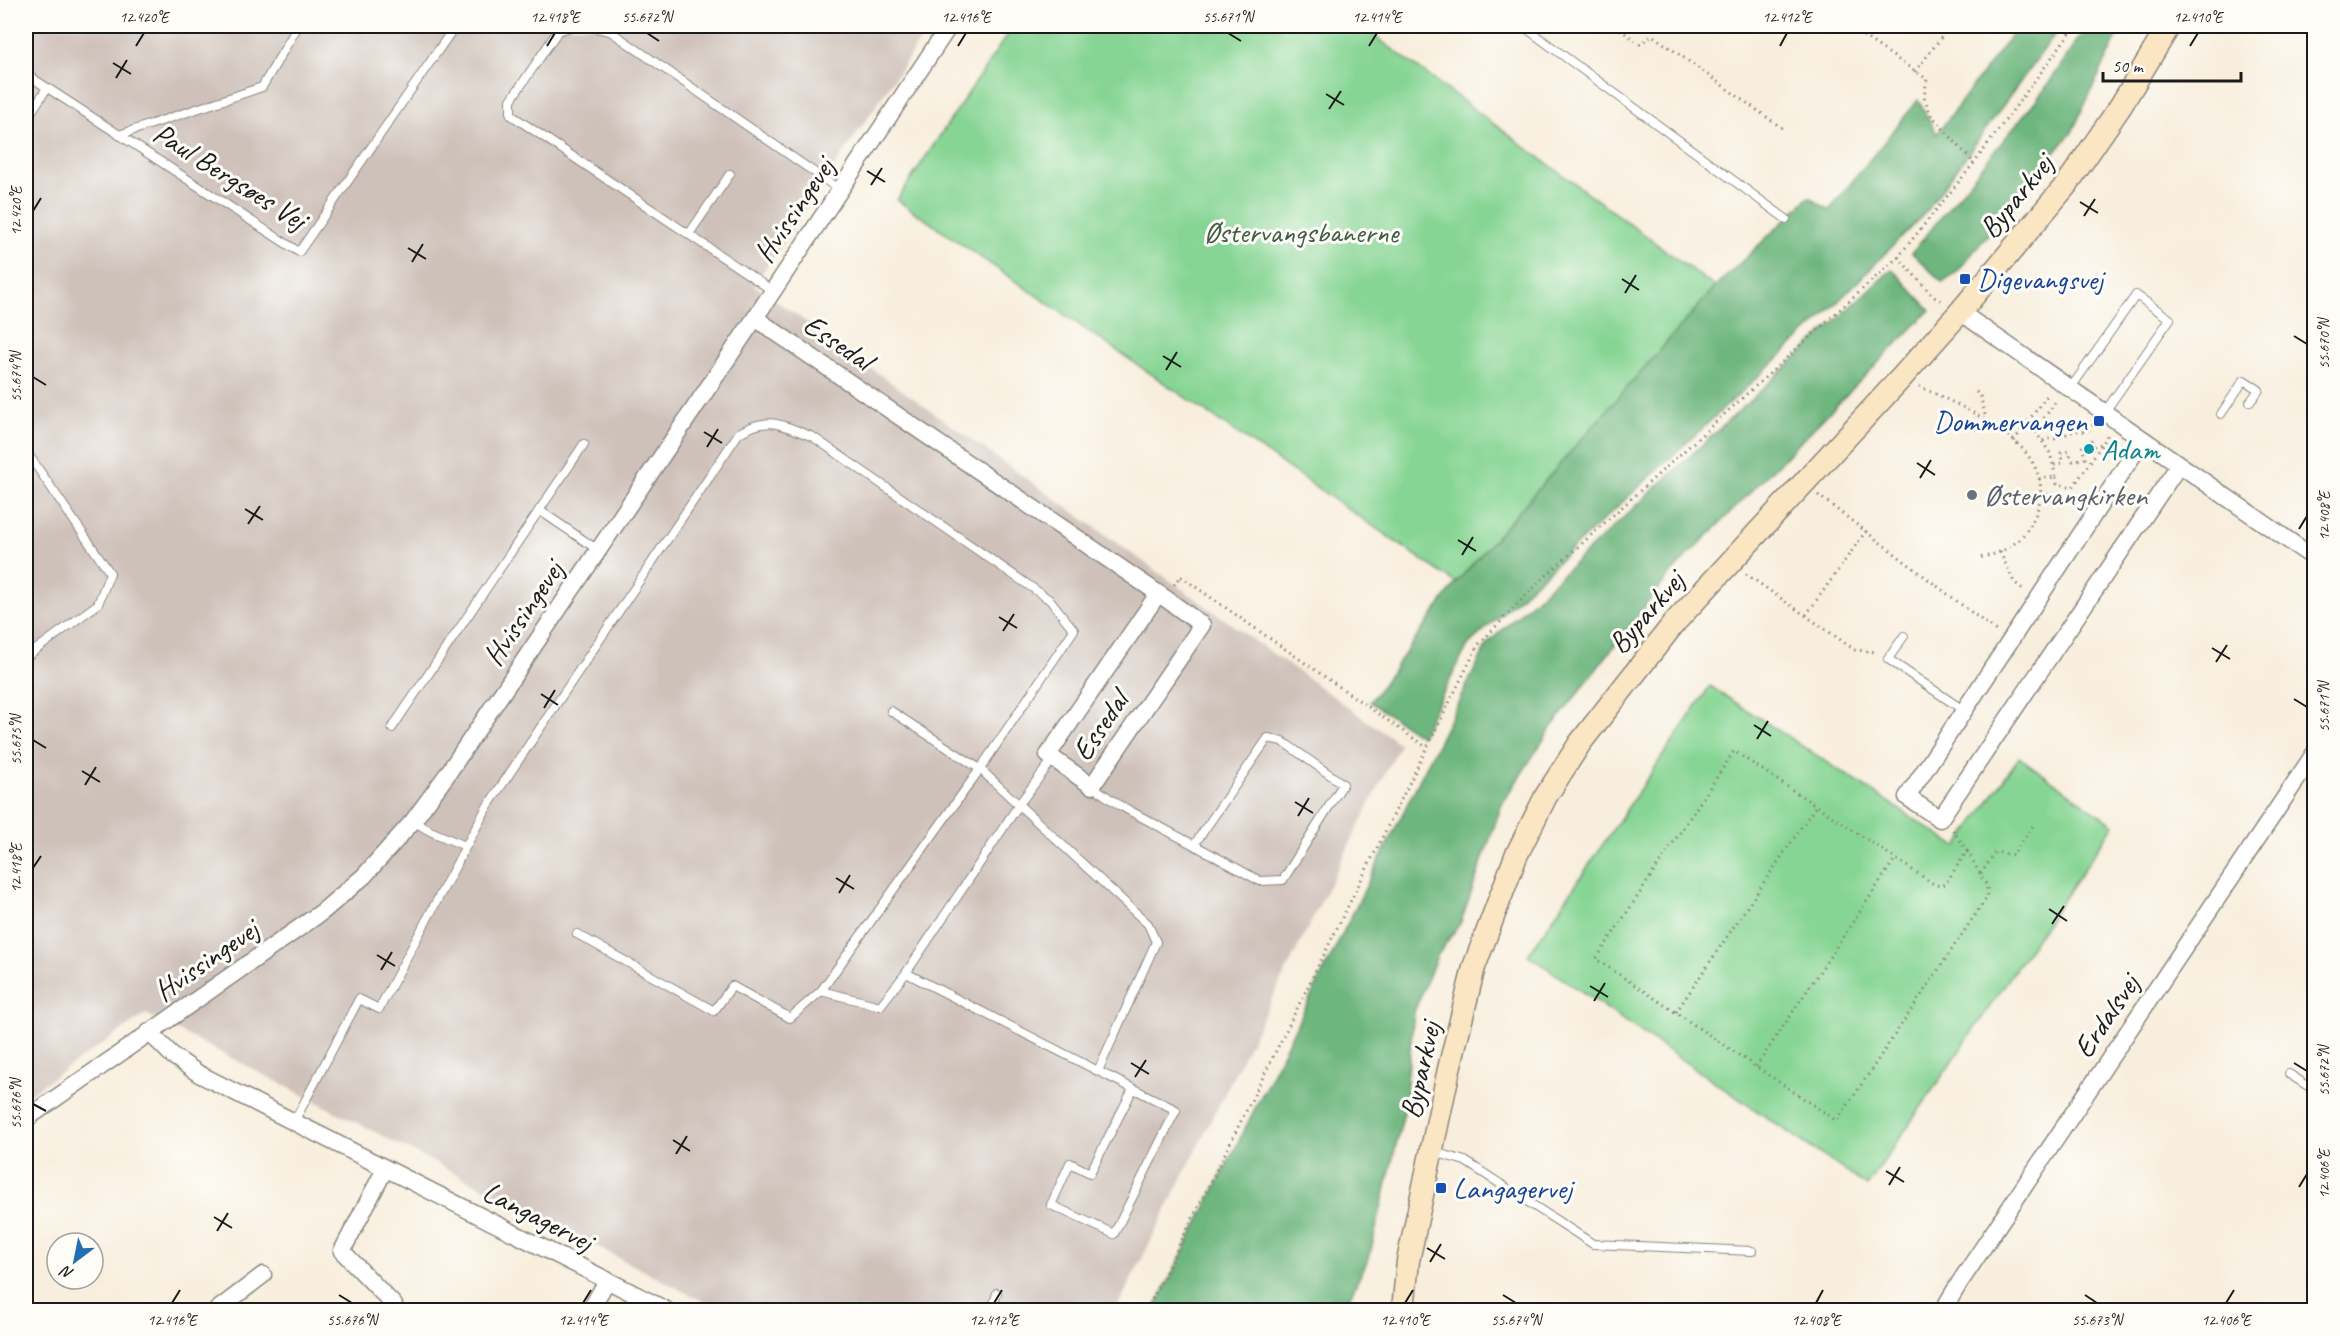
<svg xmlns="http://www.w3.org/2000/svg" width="2340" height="1336" viewBox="0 0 2340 1336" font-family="Caveat,sans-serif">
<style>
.industrial{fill:#cec1ba}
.green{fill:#87d594;stroke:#527858;stroke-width:1.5}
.forest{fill:#6db67e;stroke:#44694d;stroke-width:1.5}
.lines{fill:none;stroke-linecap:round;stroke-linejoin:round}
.lane-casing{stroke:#8a857c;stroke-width:10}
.street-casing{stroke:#8a857c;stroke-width:19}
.secondary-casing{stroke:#8a857c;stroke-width:25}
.path{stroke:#8a857c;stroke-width:3;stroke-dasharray:1.5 4.5;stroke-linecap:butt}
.lane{stroke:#fff;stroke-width:8}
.street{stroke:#fff;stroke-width:16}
.secondary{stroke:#fbe6c3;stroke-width:22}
.ticks{fill:none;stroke:#1c1c1c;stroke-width:2}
.transit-dot{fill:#1a4fb4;stroke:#fdfcf7;stroke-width:2}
.culture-dot{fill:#0f9aa8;stroke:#fdfcf7;stroke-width:2}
.worship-dot{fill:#6b7280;stroke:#fdfcf7;stroke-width:2}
.labels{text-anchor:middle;stroke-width:6;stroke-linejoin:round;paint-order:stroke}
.street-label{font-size:30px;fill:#1c1c1c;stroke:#fdfcf7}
.park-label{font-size:30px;fill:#415d46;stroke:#fdfcf7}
.transit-label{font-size:30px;fill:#164399;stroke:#fdfcf7;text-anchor:start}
.culture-label{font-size:30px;fill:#0d838f;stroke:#fdfcf7;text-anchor:start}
.worship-label{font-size:30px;fill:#5b616d;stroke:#fdfcf7;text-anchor:start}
.neatline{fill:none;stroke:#1c1c1c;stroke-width:2}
.ticks-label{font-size:15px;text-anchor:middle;fill:#1c1c1c}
</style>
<rect width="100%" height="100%" fill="#fdfcf7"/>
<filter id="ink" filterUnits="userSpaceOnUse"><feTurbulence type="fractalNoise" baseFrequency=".0167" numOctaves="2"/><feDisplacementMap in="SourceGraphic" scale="12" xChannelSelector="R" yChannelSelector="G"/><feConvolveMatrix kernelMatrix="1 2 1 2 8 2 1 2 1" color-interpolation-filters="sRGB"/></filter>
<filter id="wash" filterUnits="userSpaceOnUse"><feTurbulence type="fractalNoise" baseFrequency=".008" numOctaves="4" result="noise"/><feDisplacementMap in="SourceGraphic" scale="24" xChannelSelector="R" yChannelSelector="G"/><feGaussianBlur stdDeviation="1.35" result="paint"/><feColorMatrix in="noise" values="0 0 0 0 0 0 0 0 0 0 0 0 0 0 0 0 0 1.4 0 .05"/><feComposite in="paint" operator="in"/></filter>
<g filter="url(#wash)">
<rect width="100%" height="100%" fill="#f8eedd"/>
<!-- industrial -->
<polygon class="industrial" points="26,26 930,26 754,285 1400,744 1116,1310 726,1310 714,1307 146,1014 26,1096"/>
<!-- green -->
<g class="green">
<polygon points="1013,26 1361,26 1715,287 1456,583 897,200"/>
<polygon points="1710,686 1957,847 2019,757 2114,825 1867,1186 1528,955"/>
</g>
<!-- forest -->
<g class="forest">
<polygon points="2018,26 2061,26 1924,214 1826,314 1468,645 1421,736 1370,702 1456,583 1715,287 1809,197 1829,210 1918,100 1937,134"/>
<polygon points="2087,26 2122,26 2072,132 1957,272 1942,282 1912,253 2045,89"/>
<polygon points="1892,269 1930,310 1670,574 1551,728 1502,804 1461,922 1437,956 1414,1012 1404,1112 1369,1258 1343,1310 1154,1310 1488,643"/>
</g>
</g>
<g filter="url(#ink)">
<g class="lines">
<!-- lane casing -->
<g class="lane-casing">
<g id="lane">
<polyline points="573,26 558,31 511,100 511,115 773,291"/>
<polyline points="587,26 610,31"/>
<polyline points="613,26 610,31 840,190"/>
<polyline points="1523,26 1786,219"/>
<polyline points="26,74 299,252 455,26"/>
<polyline points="26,120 47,88"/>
<polyline points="119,135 262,87 298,26"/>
<polyline points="689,234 730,174"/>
<polyline points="2070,389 2136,295 2170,319 2104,413"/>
<polyline points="2221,414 2244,380 2259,390 2250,402"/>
<polyline points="26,451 110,573 98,604 26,657"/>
<polyline points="539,510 598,550"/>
<polyline points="1904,636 1888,659 1963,710"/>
<polyline points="891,711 980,769 1148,924 1156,942 1098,1071 906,973"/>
<polyline points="392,728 584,444"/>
<polyline points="1092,786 1119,805 1194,845 1268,738 1282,741 1343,784 1283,880 1260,881 1194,845"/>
<polyline points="413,821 430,831 465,846"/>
<polyline points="821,991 880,1006 906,973 1020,803 1053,759"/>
<polyline points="1098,1071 1176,1110 1114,1234 1051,1205 1070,1163 1090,1173 1133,1089"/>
<polyline points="2289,1074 2314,1090"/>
<path d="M294 1122 359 999 379 1009 487 807 739 433C770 415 782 425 813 437L1050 600 1074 630 980 769 821 991 790 1018 732 986 714 1011 577 934"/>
<polyline points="1434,1152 1465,1161 1593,1244 1752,1251"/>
<polyline points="992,1310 997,1293"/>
</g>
</g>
<!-- street casing -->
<g class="street-casing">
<g id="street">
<polyline points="1960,312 2314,558"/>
<polyline points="755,318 1165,598 1202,625 1092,786 1048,755 1158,594"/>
<polyline points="2143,440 1907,797 1940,819 2179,465"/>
<polyline points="149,1032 173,1056 199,1074 666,1310"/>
<polyline points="26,1119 322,912 364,876 413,821 446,776 755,318 949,26"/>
<polyline points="385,1169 342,1251 394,1305"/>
<polyline points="217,1310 263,1275"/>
<polyline points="590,1310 607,1281"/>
<polyline points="1943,1310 1960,1282 2314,754"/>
</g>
</g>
<!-- secondary casing -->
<g class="secondary-casing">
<polyline id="secondary" points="1403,1310 1408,1261 1449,1069 1474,967 1516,856 1546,796 1580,743 1675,622 1901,378 1960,312 2067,184 2120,107 2169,26"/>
</g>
<!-- path -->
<g class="path">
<polyline points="1615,26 1640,44 1652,35 1782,128"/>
<polyline points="1848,26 1927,79 1924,97 1931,115 1974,163"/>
<polyline points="1915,72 1950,26"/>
<polyline points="1898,257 1934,297 1943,302"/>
<path d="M1919 386C1967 410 2069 448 2033 520 2022 543 2002 554 1978 558"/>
<polyline points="1976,392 1980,395 1986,419"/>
<polyline points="2014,441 2048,394"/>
<path d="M2043 441C2049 436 2051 441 2057 438 2069 434 2073 428 2087 432L2093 425"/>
<polyline points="2054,465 2062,463 2061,453 2068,451 2073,461 2085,458 2082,445 2091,441 2093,446 2102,444"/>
<polyline points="2056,477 2057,484 2073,487 2107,437 2107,435"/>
<polyline points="2039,479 2056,477 2050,453 2035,431 2057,400"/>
<polyline points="2040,493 2068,496 2080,503"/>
<polyline points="1818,495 1996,631"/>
<polyline points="2000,552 2014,582 2024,590"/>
<polyline points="1746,574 1855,650 1877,652"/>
<polyline points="1174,585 1180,576 1426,747"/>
<polyline points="1806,615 1866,531"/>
<polyline points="1953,830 1967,851 1946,883 1941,886 1935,885 1734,751 1596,959 1837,1121 1987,897 1987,886 1967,851"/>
<polyline points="1981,874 1995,852 2013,855 2034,824"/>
<polyline points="1676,1012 1815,807"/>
<polyline points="1756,1067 1895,859"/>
<polyline points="1147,1310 1478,645 1536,585 1898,257 1974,163 2075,26"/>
</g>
<!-- lane -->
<use href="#lane" class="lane"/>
<!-- street -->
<use href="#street" class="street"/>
<!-- secondary -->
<use href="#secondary" class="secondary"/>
</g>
</g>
<!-- ticks -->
<path class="ticks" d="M647 33 659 41M1228 33 1241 41M136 46 144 33M547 46 555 33M958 46 966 33M1369 46 1377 33M1780 46 1787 33M2190 46 2198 33M113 63 131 74M116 78 127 60M1326 94 1344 105M1329 109 1341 91M867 171 885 182M871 185 882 168M2080 202 2098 213M33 211 41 198M2084 216 2095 199M408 248 426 259M412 262 423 244M1622 279 1639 290M1625 293 1636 275M2294 336 2307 344M1163 356 1181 367M1166 370 1177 352M33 377 46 385M704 432 722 443M707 447 718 429M1917 463 1935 475M1920 478 1931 460M245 509 263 520M248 524 260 506M2299 529 2307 516M1458 540 1476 551M1462 555 1473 537M999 617 1017 628M1003 631 1014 614M2212 648 2230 659M2216 662 2227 645M541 694 558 705M2294 699 2307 707M544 708 555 690M1754 725 1771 736M1757 739 1768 721M33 740 46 748M82 771 100 782M85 785 96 767M1295 802 1313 813M1298 816 1309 798M33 868 41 856M836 878 854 889M839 893 850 875M2049 909 2067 921M2052 924 2064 906M377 955 395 966M381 970 392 952M1590 986 1608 997M1594 1001 1605 983M1131 1063 1149 1074M2294 1063 2307 1071M1135 1077 1146 1060M33 1104 46 1111M673 1140 690 1151M676 1154 687 1136M1886 1171 1904 1182M1889 1185 1900 1167M2299 1187 2307 1174M214 1217 232 1228M217 1231 228 1213M1427 1248 1445 1259M1430 1262 1441 1244M339 1295 352 1303M1503 1295 1516 1303M2085 1295 2097 1303M172 1303 180 1290M583 1303 591 1290M994 1303 1002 1290M1405 1303 1413 1290M1816 1303 1823 1290M2226 1303 2234 1290"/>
<!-- markers -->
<g class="transit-dot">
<rect x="1959" y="273" width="12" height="12" rx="3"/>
<rect x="2093" y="415" width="12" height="12" rx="3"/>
<rect x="1435" y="1182" width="12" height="12" rx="3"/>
</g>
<circle class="culture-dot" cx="2089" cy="449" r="6"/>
<circle class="worship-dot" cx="1972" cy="495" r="6"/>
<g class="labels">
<!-- street labels -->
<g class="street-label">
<text transform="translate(230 176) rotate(32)" y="10">Paul Bergsøes Vej</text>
<text transform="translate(2016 196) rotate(-51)" y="10">Byparkvej</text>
<text transform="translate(794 210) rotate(-56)" y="10">Hvissingevej</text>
<text transform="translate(838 342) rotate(34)" y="10">Essedal</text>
<text transform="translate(1646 612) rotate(-49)" y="10">Byparkvej</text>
<text transform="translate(523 613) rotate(-56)" y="10">Hvissingevej</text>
<text transform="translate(1100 726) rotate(-56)" y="10">Essedal</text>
<text transform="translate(206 960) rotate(-35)" y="10">Hvissingevej</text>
<text transform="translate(2106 1016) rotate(-56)" y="10">Erdalsvej</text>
<text transform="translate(1420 1070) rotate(-78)" y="10">Byparkvej</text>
<text transform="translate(538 1216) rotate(27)" y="10">Langagervej</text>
</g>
<!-- park labels -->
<g class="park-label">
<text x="1301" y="242">Østervangsbanerne</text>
</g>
<!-- transit labels -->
<g class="transit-label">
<text x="1977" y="289">Digevangsvej</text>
<text x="2087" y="431" text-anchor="end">Dommervangen</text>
<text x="1453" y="1198">Langagervej</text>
</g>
<!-- culture labels -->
<g class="culture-label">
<text x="2101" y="459">Adam</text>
</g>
<!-- worship labels -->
<g class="worship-label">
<text x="1984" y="505">Østervangkirken</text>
</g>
</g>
<!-- margin -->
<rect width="2340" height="1336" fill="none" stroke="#fdfcf7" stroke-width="66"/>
<!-- north arrow -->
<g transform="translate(75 1261) rotate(212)"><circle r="28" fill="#fdfcf7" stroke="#a3a29f" stroke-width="1.5"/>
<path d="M0-4.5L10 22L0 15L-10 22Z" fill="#1f6fb2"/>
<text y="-9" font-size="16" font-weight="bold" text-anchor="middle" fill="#1c1c1c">N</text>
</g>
<!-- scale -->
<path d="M2103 72v9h138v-9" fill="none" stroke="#1c1c1c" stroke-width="3"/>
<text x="2112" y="72" font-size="18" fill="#1c1c1c" stroke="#fdfcf7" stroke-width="4.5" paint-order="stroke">50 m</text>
<rect x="33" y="33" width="2274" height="1270" class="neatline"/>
<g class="ticks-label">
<text x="144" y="22">12.420°E</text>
<text x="555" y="22">12.418°E</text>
<text x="647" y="22">55.672°N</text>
<text x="966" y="22">12.416°E</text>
<text x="1228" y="22">55.671°N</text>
<text x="1377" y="22">12.414°E</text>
<text x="1787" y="22">12.412°E</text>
<text x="2198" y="22">12.410°E</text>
<text transform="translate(16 211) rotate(-90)" y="5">12.420°E</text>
<text transform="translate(2324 344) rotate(-90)" y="5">55.670°N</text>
<text transform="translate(16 377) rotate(-90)" y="5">55.674°N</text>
<text transform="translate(2324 516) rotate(-90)" y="5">12.408°E</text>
<text transform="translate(2324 707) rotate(-90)" y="5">55.671°N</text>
<text transform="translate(16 740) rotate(-90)" y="5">55.675°N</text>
<text transform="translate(16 868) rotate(-90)" y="5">12.418°E</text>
<text transform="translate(2324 1071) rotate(-90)" y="5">55.672°N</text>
<text transform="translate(16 1104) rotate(-90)" y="5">55.676°N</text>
<text transform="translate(2324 1174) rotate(-90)" y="5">12.406°E</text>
<text x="172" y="1325">12.416°E</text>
<text x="352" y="1325">55.676°N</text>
<text x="583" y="1325">12.414°E</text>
<text x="994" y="1325">12.412°E</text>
<text x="1405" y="1325">12.410°E</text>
<text x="1516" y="1325">55.674°N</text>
<text x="1816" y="1325">12.408°E</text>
<text x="2097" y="1325">55.673°N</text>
<text x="2226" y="1325">12.406°E</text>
</g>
</svg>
